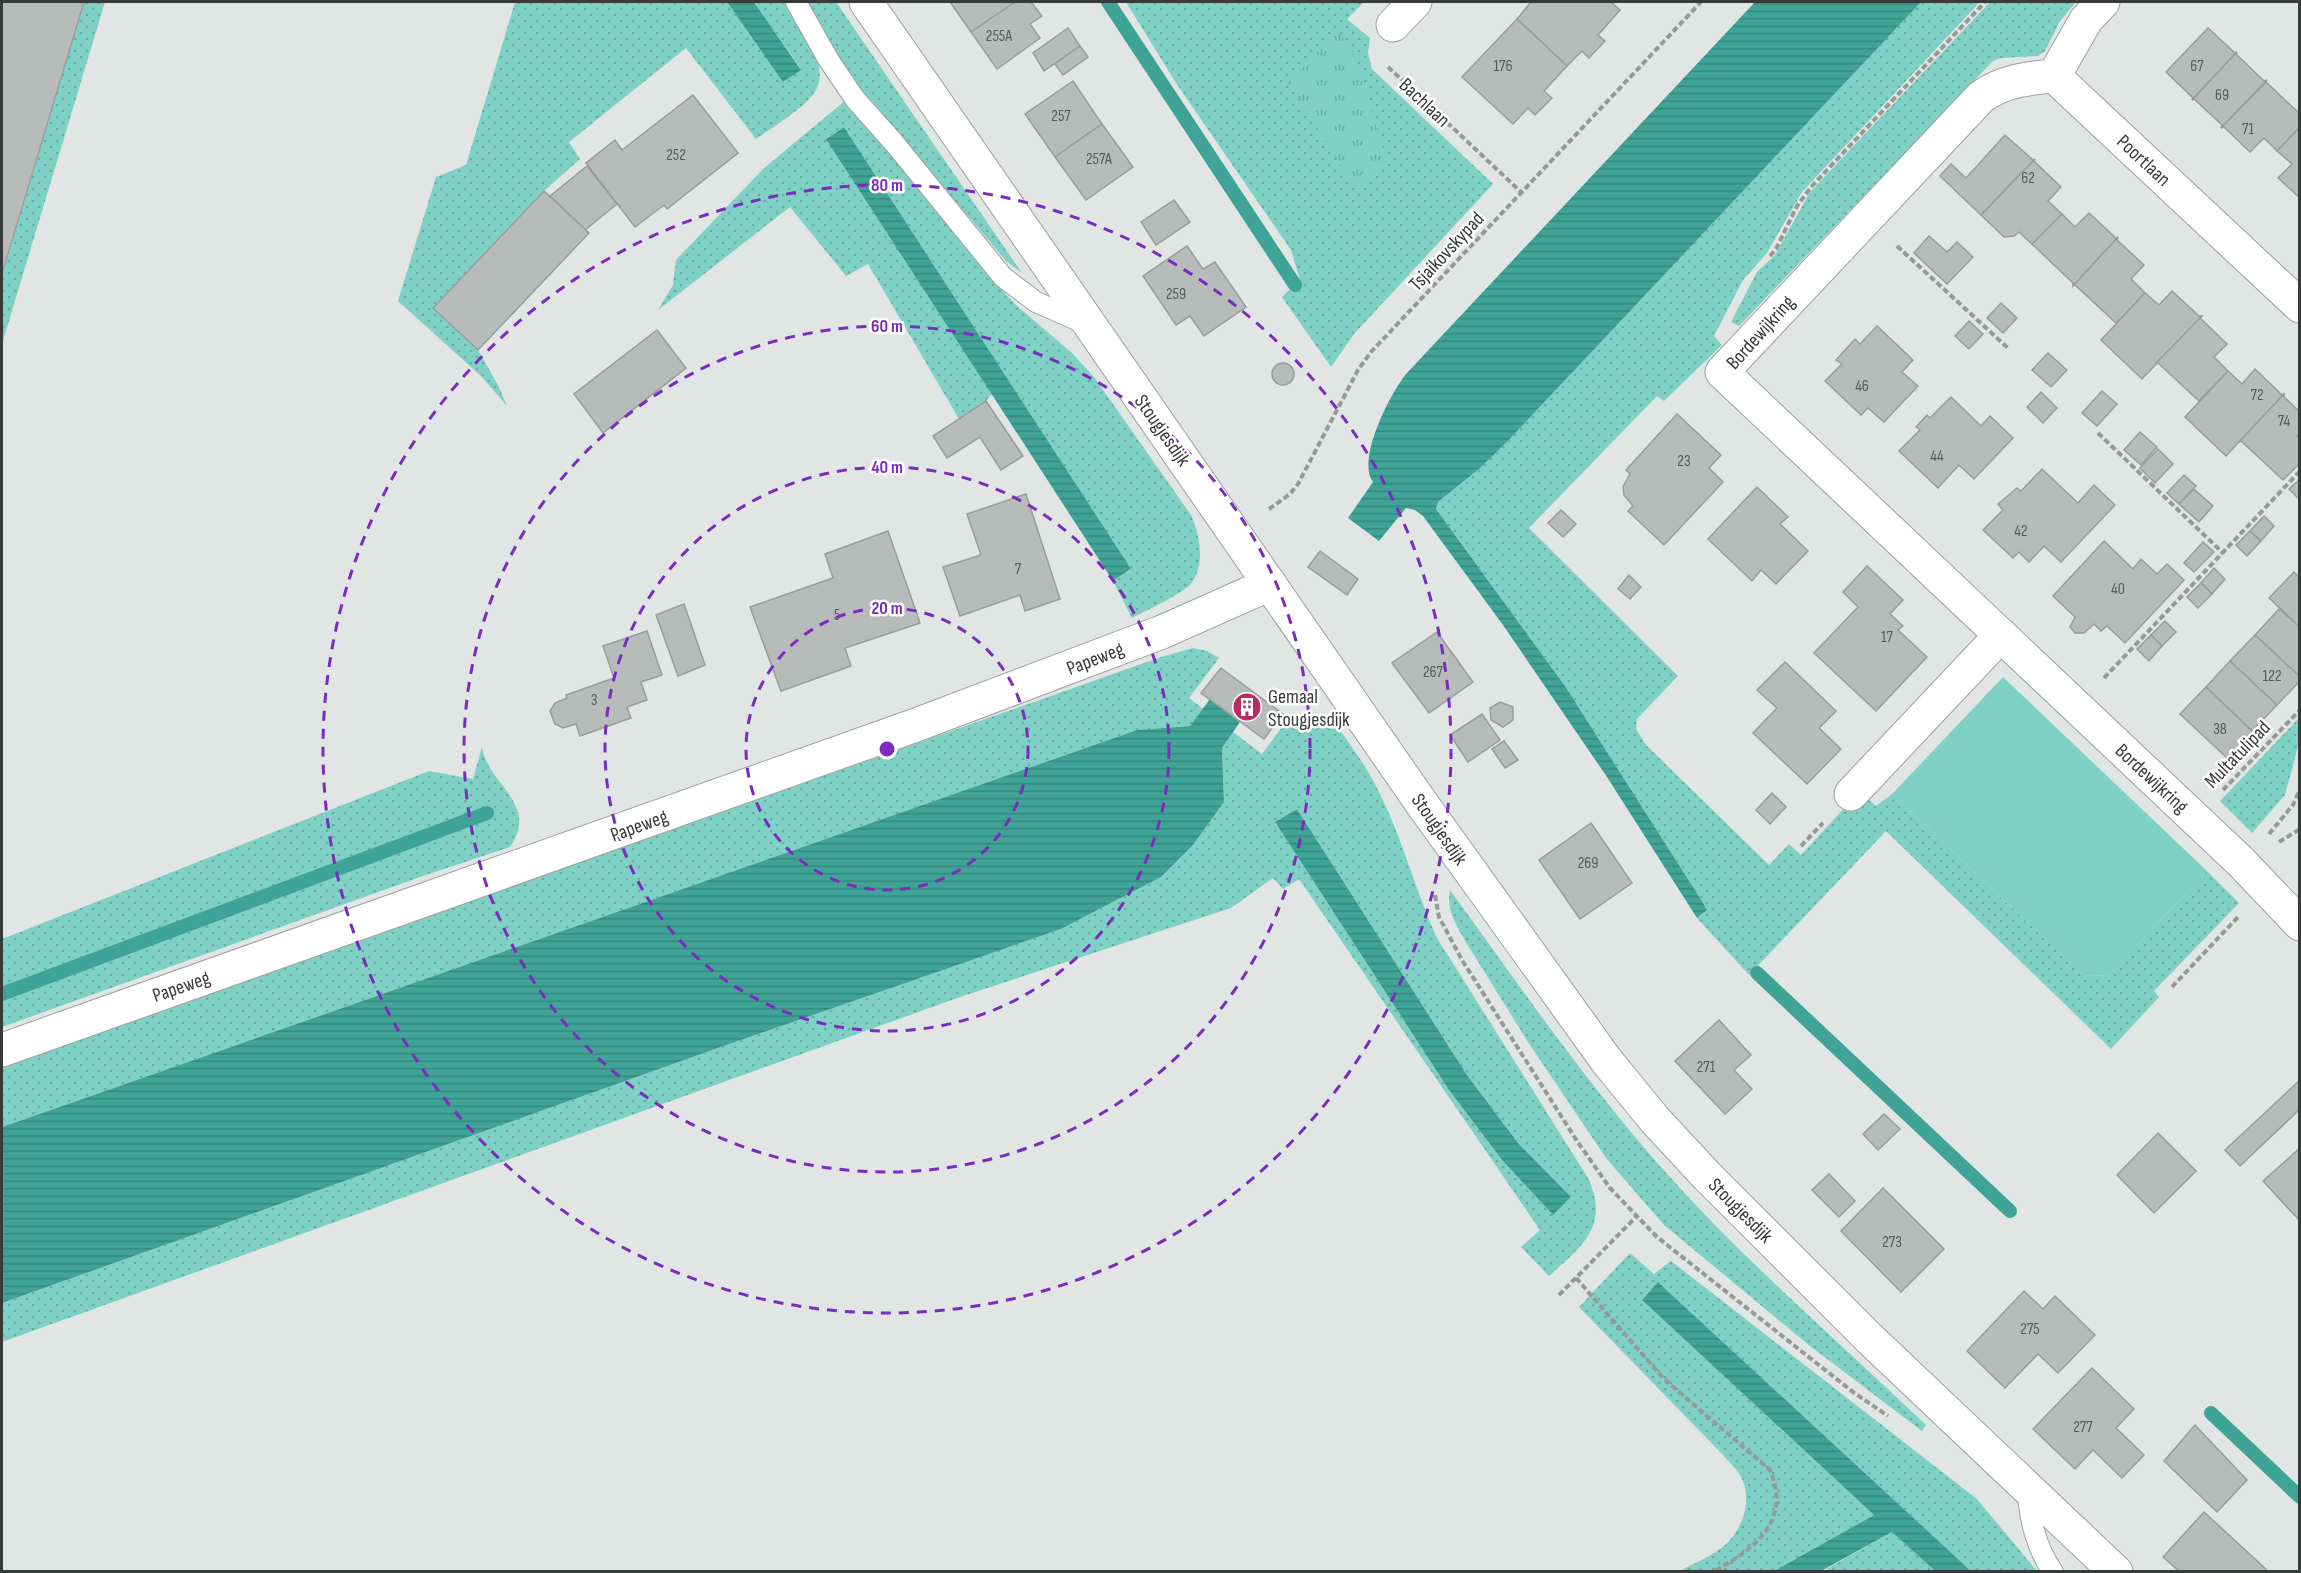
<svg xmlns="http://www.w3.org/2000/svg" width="2301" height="1573" viewBox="0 0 2301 1573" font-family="'Sofia Sans Condensed',sans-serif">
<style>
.grass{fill:url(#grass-dots);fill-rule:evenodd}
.park{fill:url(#park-tufts)}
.garden{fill:#7fd1c5}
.water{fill:url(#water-rules)}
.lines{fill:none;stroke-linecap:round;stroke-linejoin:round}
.stream{stroke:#3fa497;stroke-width:14}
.building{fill:#b7bcbb;stroke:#989d9c;stroke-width:1.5}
.service-casing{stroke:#9da1a1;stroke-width:22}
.minor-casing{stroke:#9da1a1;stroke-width:35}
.tertiary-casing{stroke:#9da1a1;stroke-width:35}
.path{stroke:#969998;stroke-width:4;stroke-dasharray:6 3;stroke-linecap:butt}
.service{stroke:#fff;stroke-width:20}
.minor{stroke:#fff;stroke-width:33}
.tertiary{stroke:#fff;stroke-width:33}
.ring{fill:none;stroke:#7b2cbf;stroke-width:3;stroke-dasharray:10 8}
.labels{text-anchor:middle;stroke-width:5;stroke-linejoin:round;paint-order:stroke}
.number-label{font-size:16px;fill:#585a5a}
.street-label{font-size:20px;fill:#383a39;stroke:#fff}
.poi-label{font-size:20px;fill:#383a39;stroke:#fff;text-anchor:start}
.centre{fill:#7b2cbf;stroke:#fff;stroke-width:3}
.ring-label{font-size:18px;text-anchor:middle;font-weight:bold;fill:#7b2cbf;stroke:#fff;stroke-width:5;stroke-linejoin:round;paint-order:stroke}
</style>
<defs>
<pattern id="grass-dots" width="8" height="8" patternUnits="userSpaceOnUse" patternTransform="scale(1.5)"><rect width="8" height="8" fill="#7fd1c5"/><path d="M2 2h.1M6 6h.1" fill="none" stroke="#69aba1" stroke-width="1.8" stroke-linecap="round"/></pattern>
<pattern id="park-tufts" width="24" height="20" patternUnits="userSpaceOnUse" patternTransform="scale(1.5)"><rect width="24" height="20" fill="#7fd1c5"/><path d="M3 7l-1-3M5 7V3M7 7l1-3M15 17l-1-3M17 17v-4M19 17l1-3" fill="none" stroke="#69aba1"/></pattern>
<pattern id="water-rules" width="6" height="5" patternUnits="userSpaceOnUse" patternTransform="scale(1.5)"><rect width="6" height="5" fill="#3fa497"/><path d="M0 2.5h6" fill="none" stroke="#36877c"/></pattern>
</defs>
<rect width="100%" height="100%" fill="#e1e6e5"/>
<!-- grass -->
<g class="grass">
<polygon points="84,2 105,2 2,344 2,277"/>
<path d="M515 2H727L784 82 801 69 754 2H785C798 27 837 68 811 97 798 112 773 127 756 139L686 48 569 142 580 159 544 191 433 307 478 350 498 385 507 406 482 377 398 301 436 177 466 165Z"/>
<polygon points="806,2 836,2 1022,273 1006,261 858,86 845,69"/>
<polygon points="1126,2 1364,2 1347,19 1370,38 1368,53 1372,69 1493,184 1354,334 1331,367 1282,297 1300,280 1291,250 1176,83"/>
<polygon points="1921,2 1980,2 1802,192 1767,253 1743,280 1714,336 1722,345 1664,401 1657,396 1529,528 1678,676 1637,719 1636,729 1646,745 1769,865 1789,844 1801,855 1860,791 1876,806 1892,794 2083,975 2108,976 2207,871 2239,903 2154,991 2159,997 2111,1049 1886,831 1749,975 1697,918 1707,910 1565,686 1436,509 1438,502 1479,469 1506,443"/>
<polygon points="1990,2 2076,2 2060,21 2045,51 2038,56 2001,58 1993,61 1739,326 1731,322 1757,272 1775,255 1810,192"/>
<path d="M846 100 986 273 1016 305 1072 353 1094 377 1191 515C1201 536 1207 573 1185 589 1169 600 1149 609 1132 618L1113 581 1131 570 844 127 827 138 992 394 986 401 959 419 868 264 846 276 790 207 658 310 673 285 676 260 764 168Z"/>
<polygon points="1193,648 1207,651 1219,658 1189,698 1203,709 1190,726 1137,730 2,1127 2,1066 1161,657"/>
<path d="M1290 716C1307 718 1325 718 1339 730 1346 737 1352 748 1358 756 1396 811 1410 878 1437 938L1588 1178C1610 1225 1583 1246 1549 1276L1521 1247 1540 1230 1299 879 1283 889 1273 878 1231 908 960 997 2 1342V1303L718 1048 1061 929 1161 877 1193 845 1224 802 1222 748 1233 732 1262 754ZM1297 809 1467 1075 1518 1143 1571 1197 1553 1215 1502 1160 1449 1090 1275 822Z"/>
<polygon points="2299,718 2299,743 2285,795 2252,833 2220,801"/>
<path d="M482 747C488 785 540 804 510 847L423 876 2 1027V939L429 771 473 779Z"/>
<path d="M1450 890C1520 986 1588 1086 1668 1175 1747 1263 1840 1343 1926 1425L1922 1431 1810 1346 1664 1225 1606 1158 1528 1042 1464 939C1455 923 1446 908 1450 890Z"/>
<path d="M1630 1253 1654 1274 1671 1261 1977 1499 2037 1571H1971L1658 1282 1642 1300 1874 1515 1774 1571H1680C1694 1563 1713 1556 1725 1545 1743 1529 1753 1499 1741 1477 1737 1469 1729 1462 1723 1455L1579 1307Z"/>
<polygon points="1892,1532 1935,1571 1821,1572"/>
</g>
<!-- park -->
<polygon class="park" points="1337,31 1351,45 1388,164 1358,192 1288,83"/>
<!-- garden -->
<polygon class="garden" points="2003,677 2207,871 2108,976 2083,975 1892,794"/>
<!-- water -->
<g class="water">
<polygon points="727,2 754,2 801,70 783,82"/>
<path d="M1755 2H1921L1506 443 1479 469 1438 502 1436 509 1565 686 1703 903 1707 910 1697 918 1607 777 1503 625 1423 516 1415 510 1406 508 1379 541 1348 518 1373 482C1356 460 1390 394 1406 374Z"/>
<polygon points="844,127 1131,569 1113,581 826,139"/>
<polygon points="1210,699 1240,722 1222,748 1224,802 1193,845 1161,877 1061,929 718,1048 2,1303 2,1127 1137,730 1190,726"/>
<polygon points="1297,809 1467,1075 1518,1143 1571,1197 1553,1215 1502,1160 1449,1090 1275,822"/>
<polygon points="1658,1282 1971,1571 1935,1571 1892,1532 1821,1571 1774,1571 1874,1515 1642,1300"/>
</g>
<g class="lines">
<!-- stream -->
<g class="stream">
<polyline points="1108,2 1295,285"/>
<polyline points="1757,973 2010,1211"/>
<polyline points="2,994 487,813"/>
<polyline points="2211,1413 2300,1497"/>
</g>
</g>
<!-- building -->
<g class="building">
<polygon points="2,2 84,2 2,274"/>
<polygon points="950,2 1015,2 971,32"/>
<polygon points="1015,2 1031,2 1042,16 1030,24 1040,38 997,69 971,32"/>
<polygon points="1531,2 1611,2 1620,10 1598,35 1605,41 1589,58 1582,51 1567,66 1517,19"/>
<polygon points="1517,19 1567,66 1544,91 1552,98 1535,115 1528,108 1513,124 1462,77"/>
<polygon points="1068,28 1080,46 1044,71 1033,53"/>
<polygon points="2208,28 2235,53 2237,52 2192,100 2193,98 2166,72"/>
<polygon points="1080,46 1088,57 1063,75 1055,64"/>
<polygon points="2237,52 2236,54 2264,81 2267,80 2221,128 2222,125 2194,99 2192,100"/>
<polygon points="1073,81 1102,124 1055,157 1025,114"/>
<polygon points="2267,81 2266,82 2300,114 2300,127 2277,151 2264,138 2250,152 2224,127 2221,128"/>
<polygon points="693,95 738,153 667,209 664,205 635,227 586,163 615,140 622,150"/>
<polygon points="1102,124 1133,167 1086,200 1055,157"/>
<polygon points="2300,127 2300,198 2278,178 2292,164 2277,151"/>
<polygon points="2005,135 2033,160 2035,159 1981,215 1940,176 1951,164 1966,178"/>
<polygon points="2035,159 2034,161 2061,187 2048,201 2062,214 2032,244 2019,232 2014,236 2004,237 1981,215"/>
<polygon points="587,166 617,204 585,230 550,196"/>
<polygon points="544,191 589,233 478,350 433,308"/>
<polygon points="1174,200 1190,222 1156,245 1141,222"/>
<polygon points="2089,213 2116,238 2118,237 2073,286 2073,283 2032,244 2062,214 2075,227"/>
<polygon points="1929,236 1947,252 1957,242 1973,257 1947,284 1914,253"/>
<polygon points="2118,237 2117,240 2144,265 2131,279 2145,293 2116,323 2075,285 2073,286"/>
<polygon points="1187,246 1203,269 1215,262 1246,307 1204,336 1190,316 1176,325 1143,276"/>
<polygon points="2172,291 2199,316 2202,316 2142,379 2101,340 2145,293 2159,305"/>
<polygon points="2001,303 2017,318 2003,333 1987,318"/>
<polygon points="2202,316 2200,318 2227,344 2214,357 2228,371 2199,401 2157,362"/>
<polygon points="1969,321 1983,334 1969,349 1955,336"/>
<polygon points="1877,326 1913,360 1902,372 1918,386 1884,422 1868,408 1861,415 1825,381 1842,364 1836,360 1855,339 1860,344"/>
<polygon points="657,330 686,368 603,433 574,394"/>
<polygon points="2048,353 2067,370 2051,387 2032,370"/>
<circle cx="1283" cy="374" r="11"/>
<polygon points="2255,369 2282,395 2284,394 2226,456 2185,417 2228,371 2242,384"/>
<polygon points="2102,391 2117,404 2097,426 2082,413"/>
<polygon points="2041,392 2057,408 2043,423 2027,407"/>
<polygon points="2284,394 2284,397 2300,412 2300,434 2297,436 2300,438 2300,463 2283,480 2241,441 2239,442"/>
<polygon points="1951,397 1981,426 1990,416 2013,438 1974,479 1959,465 1938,488 1899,451 1920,430 1916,427 1927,415 1930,418"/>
<polygon points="986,401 1023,456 1001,470 980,437 947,458 933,436"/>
<polygon points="1677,414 1721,455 1709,468 1723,482 1664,545 1628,511 1633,506 1624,495 1623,487 1630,474 1626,470"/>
<polygon points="2140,432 2157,447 2141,465 2124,450"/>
<polygon points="2158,449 2173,464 2155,483 2140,468"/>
<polygon points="2042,469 2078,503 2094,485 2115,505 2061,562 2044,546 2029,562 2019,552 2013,558 1983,530 2003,510 1998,504 2017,488 2021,491"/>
<polygon points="2184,475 2196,486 2179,504 2167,493"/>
<polygon points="2300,479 2300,500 2289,489"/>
<polygon points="1757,487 1788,517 1780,524 1808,551 1776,584 1761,570 1752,581 1708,539"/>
<polygon points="2194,489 2213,506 2199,522 2179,504"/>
<polygon points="1026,494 1060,599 1025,611 1020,595 960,616 943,567 981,555 967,514"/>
<polygon points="1561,510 1576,524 1563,537 1548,523"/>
<polygon points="2264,516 2274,526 2261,541 2250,531"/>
<polygon points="888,531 920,623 845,648 851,666 781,691 750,607 833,578 825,554"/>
<polygon points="2250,531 2261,541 2247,556 2236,545"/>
<polygon points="2104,541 2133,569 2141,559 2157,574 2167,564 2184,580 2125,643 2107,626 2101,631 2094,624 2084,633 2075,633 2070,627 2075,617 2053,596"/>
<polygon points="2203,542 2214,552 2194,572 2184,563"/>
<polygon points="1320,551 1358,579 1347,595 1308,567"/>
<polygon points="1867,566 1903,600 1890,614 1903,626 1898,630 1927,657 1876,711 1814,653 1858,607 1843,592"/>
<polygon points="2214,568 2225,579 2212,594 2201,583"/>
<polygon points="2294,572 2300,578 2300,627 2269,598"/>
<polygon points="1629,575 1641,587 1630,599 1618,589"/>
<polygon points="2201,583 2212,594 2198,608 2187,597"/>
<polygon points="684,604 705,665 678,676 656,615"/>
<polygon points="2279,609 2300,627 2300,677 2255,635"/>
<polygon points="2165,621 2176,632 2162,646 2151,635"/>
<polygon points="647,631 662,675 641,682 647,700 627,707 631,718 580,736 576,724 563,728 555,724 550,711 555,703 567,698 566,695 614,678 603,646"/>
<polygon points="1437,632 1473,682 1429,713 1392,663"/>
<polygon points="2151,635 2162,646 2149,661 2137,649"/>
<polygon points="2255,635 2300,677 2300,681 2277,705 2230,661"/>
<polygon points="2230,661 2277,705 2252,731 2206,687"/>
<polygon points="1785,662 1836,711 1819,728 1841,749 1807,784 1753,733 1777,708 1757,690"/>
<polygon points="1221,668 1283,714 1264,739 1201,693"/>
<polygon points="2206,687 2252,731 2227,758 2180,714"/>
<polygon points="1500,702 1513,707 1513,720 1503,727 1491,720 1490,708"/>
<polygon points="1482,714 1500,740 1468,762 1450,735"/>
<polygon points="1504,741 1518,760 1505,768 1492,749"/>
<polygon points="1772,793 1786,807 1770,824 1756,810"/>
<polygon points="1591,823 1632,883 1580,919 1539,860"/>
<polygon points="1719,1020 1751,1055 1734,1070 1752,1089 1725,1114 1675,1061"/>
<polygon points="2300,1080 2300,1109 2240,1166 2225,1150"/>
<polygon points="1884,1114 1900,1129 1878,1150 1863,1134"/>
<polygon points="2158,1133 2196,1171 2154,1213 2117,1175"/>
<polygon points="2300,1148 2300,1219 2299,1220 2263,1181"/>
<polygon points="1829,1174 1855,1201 1839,1217 1812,1190"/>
<polygon points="1883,1188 1944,1249 1901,1292 1841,1231"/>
<polygon points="2024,1291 2043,1309 2055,1296 2095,1335 2058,1373 2038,1354 2005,1388 1967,1351"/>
<polygon points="2092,1368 2134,1409 2116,1428 2144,1455 2122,1478 2093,1450 2075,1469 2033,1429"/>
<polygon points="2195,1425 2247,1480 2217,1512 2164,1461"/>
<polygon points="2204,1512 2268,1571 2267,1572 2180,1572 2163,1557"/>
</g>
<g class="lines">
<!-- service casing -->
<g class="service-casing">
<g id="service">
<polyline points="796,2 828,59 855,99 895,144 1003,277 1036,302 1086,324"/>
<path d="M2027 1488C2030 1519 2035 1546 2053 1572"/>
</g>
</g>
<!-- minor casing -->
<g class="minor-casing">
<g id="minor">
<polyline points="866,2 1420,801 1606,1060 1655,1120 1707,1176 1869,1338 2116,1572"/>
<polyline points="1393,25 1415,2"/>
<path d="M2054 76C2028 78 2003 81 1981 97L1722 372 2241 862 2300 924"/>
<polyline points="1851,794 2001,635"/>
<polyline points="2,1050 916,725 1162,632 1270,584"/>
</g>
</g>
<!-- tertiary casing -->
<g class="tertiary-casing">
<polyline id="tertiary" points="2103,2 2086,20 2054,76 2300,306"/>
</g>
<!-- path -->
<g class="path">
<polyline points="1388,67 1521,192"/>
<polyline points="1897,246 2009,349"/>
<polyline points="1770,256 1776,249 1797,206 1812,186 1985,2"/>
<polyline points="2098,433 2223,553"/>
<polyline points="1269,509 1290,494 1298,484 1358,370 1371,352 1701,2"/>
<polyline points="2104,678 2300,471"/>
<polyline points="2223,790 2300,710"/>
<polyline points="2269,834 2293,805 2300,789"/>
<polyline points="2279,842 2300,829"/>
<polyline points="1801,846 1823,823"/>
<polyline points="1435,895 1439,917 1462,960 1577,1141 1610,1188 1657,1237 1853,1392 1888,1416"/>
<polyline points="2172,987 2238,917"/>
<path d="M1576 1278 1664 1379 1770 1470C1792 1522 1754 1549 1713 1572"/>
<polyline points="1559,1295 1636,1217"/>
</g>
<!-- service -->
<use href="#service" class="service"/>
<!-- minor -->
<use href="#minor" class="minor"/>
<!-- tertiary -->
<use href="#tertiary" class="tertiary"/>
</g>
<!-- distance rings -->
<g class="ring">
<circle cx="887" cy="749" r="141"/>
<circle cx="887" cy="749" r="282"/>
<circle cx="887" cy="749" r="423"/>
<circle cx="887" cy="749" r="564"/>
</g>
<!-- icons -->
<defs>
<g id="building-disc" transform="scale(1.5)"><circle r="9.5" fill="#b92c60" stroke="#fff"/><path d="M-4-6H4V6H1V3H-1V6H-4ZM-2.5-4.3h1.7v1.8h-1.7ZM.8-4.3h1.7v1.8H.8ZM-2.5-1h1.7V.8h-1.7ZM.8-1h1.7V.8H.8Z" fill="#fff"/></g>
</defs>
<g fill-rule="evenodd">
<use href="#building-disc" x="1247" y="707"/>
</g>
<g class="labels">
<!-- number labels -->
<g class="number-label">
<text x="999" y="41">255A</text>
<text x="1503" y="71">176</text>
<text x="2197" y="71">67</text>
<text x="2222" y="100">69</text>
<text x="1061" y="121">257</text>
<text x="2248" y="134">71</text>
<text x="676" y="160">252</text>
<text x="1099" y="164">257A</text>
<text x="2028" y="183">62</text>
<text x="1176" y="299">259</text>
<text x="1862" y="391">46</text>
<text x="2257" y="400">72</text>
<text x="2284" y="426">74</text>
<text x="1937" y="461">44</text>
<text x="1684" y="466">23</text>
<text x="2021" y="536">42</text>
<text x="1018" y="574">7</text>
<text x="2118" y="594">40</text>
<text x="837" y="620">5</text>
<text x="1887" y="642">17</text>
<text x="1433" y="677">267</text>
<text x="2272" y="681">122</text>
<text x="594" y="705">3</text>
<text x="2220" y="734">38</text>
<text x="1588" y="868">269</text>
<text x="1706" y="1072">271</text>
<text x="1892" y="1247">273</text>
<text x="2030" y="1334">275</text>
<text x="2083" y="1432">277</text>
</g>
<!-- street labels -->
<g class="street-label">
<text transform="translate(1425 102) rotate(43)" y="7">Bachlaan</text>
<text transform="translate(2144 160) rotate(43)" y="7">Poortlaan</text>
<text transform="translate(1446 251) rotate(-47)" y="7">Tsjaikovskypad</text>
<text transform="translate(1760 332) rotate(-48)" y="7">Bordewijkring</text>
<text transform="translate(1163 430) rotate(55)" y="7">Stougjesdijk</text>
<text transform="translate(1095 658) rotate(-21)" y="7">Papeweg</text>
<text transform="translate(2237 754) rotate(-46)" y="7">Multatulipad</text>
<text transform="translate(2152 778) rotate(43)" y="7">Bordewijkring</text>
<text transform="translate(639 825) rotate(-20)" y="7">Papeweg</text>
<text transform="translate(1440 829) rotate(55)" y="7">Stougjesdijk</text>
<text transform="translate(181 986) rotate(-19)" y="7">Papeweg</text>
<text transform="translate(1741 1210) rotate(45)" y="7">Stougjesdijk</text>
</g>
<!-- poi labels -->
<g class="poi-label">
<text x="1268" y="703">Gemaal<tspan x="1268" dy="23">Stougjesdijk</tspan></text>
</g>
</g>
<circle cx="887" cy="749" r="9" class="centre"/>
<g class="ring-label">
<text x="887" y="191">80 m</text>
<text x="887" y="332">60 m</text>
<text x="887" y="473">40 m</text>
<text x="887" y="614">20 m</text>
</g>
<!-- border -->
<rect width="2301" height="1573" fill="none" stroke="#383a39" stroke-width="6"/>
</svg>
